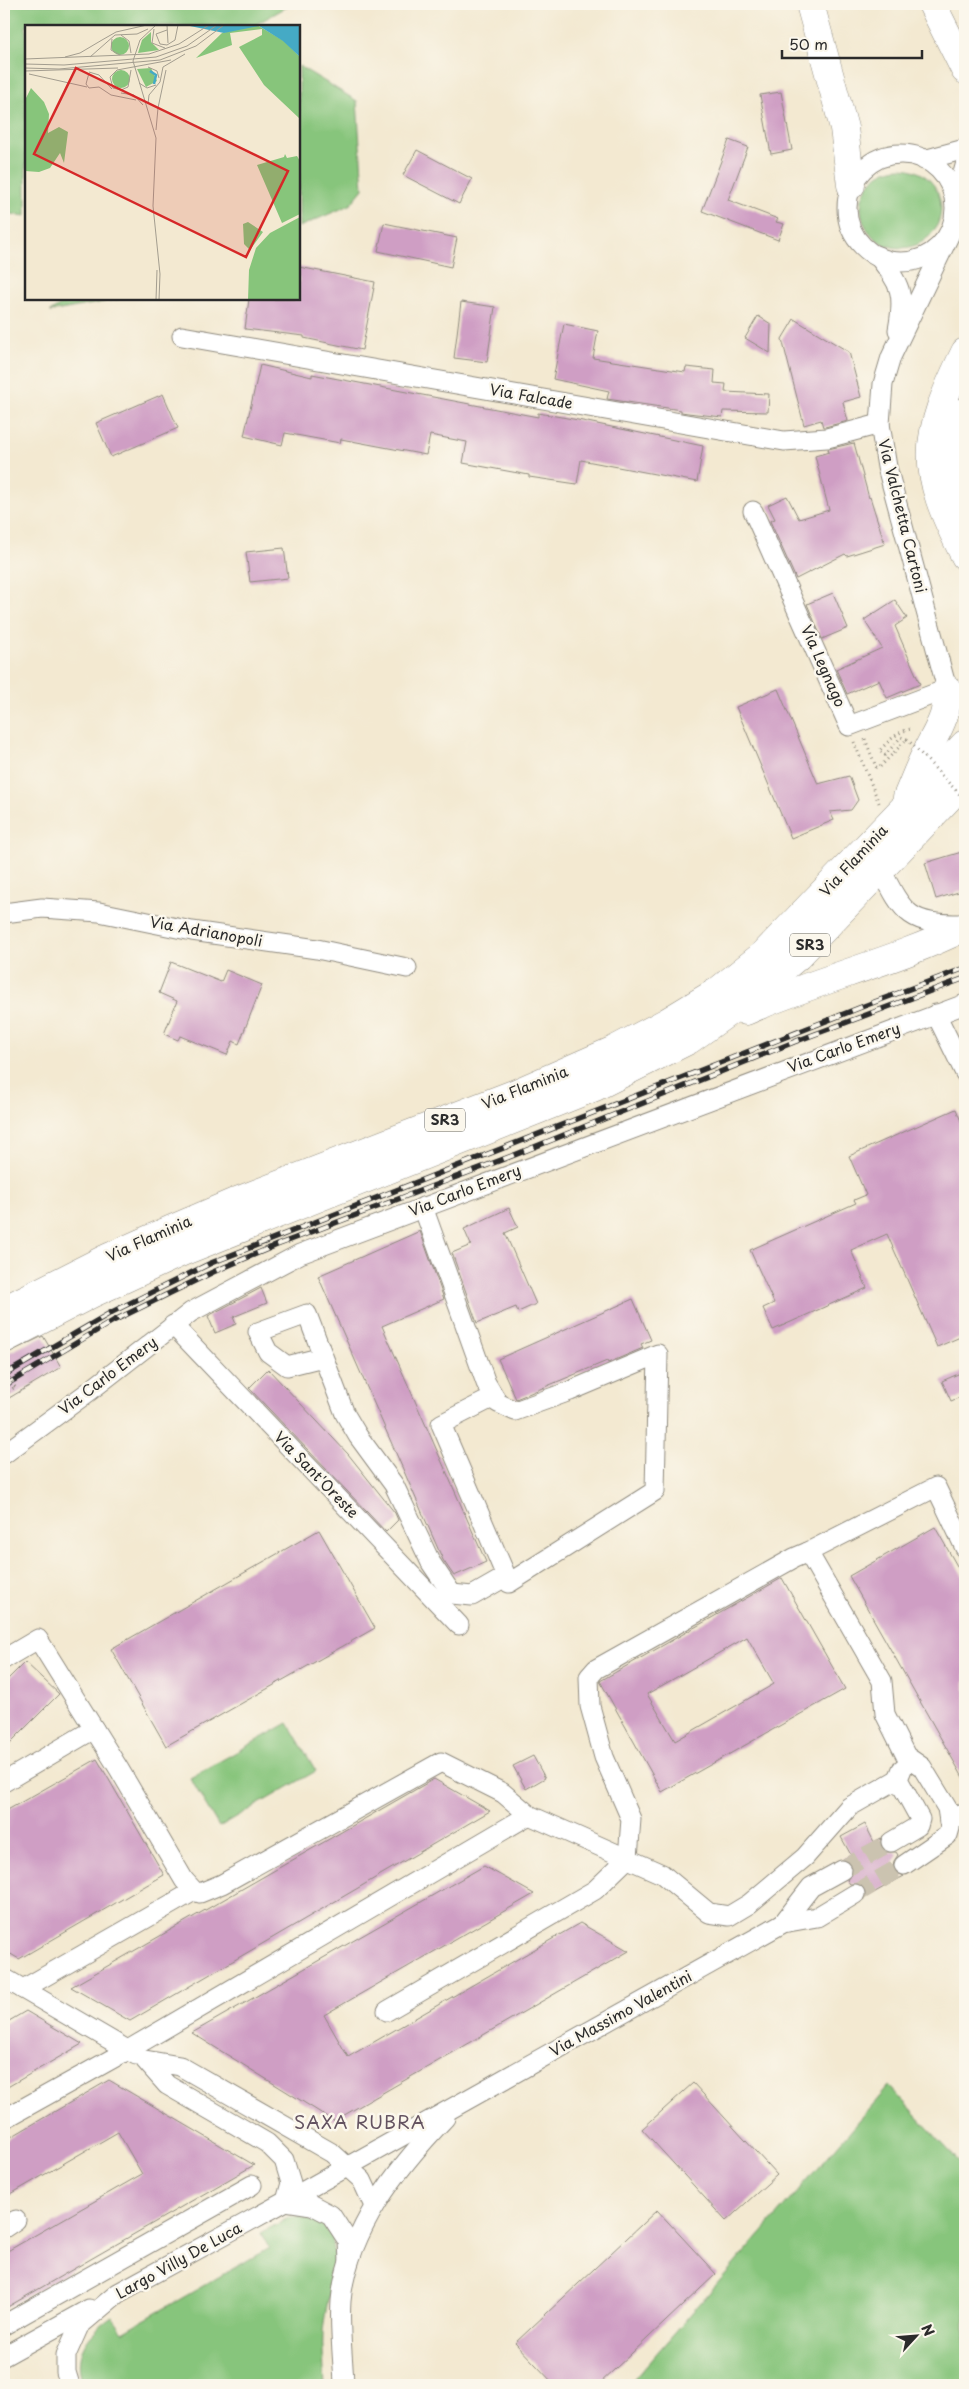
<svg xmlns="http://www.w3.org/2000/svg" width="969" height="2389" viewBox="0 0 969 2389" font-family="'Playpen Sans',sans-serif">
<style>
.green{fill:#87c57b;stroke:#597853}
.building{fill:#cf9ec4;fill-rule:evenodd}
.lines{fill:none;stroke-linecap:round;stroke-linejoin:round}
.minor-tunnel{stroke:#cbc3b0;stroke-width:19;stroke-dasharray:19 9;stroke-linecap:butt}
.minor-casing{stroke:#8f8a7e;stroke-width:21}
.highway-casing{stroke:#8f8a7e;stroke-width:29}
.path{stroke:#8f8a7e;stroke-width:3;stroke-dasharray:1 4;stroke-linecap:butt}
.minor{stroke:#fff;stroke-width:19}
.highway{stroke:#fff;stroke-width:28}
.rail-casing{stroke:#2b2b2b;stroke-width:5.5}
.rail{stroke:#fbf7ec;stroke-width:4;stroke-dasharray:11;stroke-linecap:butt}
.path-bridge{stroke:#8f8a7e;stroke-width:3;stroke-dasharray:1 4;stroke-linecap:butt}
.labels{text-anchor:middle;stroke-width:5;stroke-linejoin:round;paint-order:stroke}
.shield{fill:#fbf7ec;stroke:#696865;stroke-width:1}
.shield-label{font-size:14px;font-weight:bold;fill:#2b2b2b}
.street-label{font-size:15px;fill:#2b2b2b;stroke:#fbf7ec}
.quarter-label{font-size:18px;letter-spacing:1px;fill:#645361;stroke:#fbf7ec}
.inset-river{fill:none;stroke:#45aac5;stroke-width:2.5}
.inset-road{fill:none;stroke:#a39d8f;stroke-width:1}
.view{fill:#d62828;fill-opacity:0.15;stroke:#d62828;stroke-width:2.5}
.inset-edge{fill:none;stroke:#2b2b2b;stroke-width:2.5}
</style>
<rect width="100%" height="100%" fill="#fbf7ec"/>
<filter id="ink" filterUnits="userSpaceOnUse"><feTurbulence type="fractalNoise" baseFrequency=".02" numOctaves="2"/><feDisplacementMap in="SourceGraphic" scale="10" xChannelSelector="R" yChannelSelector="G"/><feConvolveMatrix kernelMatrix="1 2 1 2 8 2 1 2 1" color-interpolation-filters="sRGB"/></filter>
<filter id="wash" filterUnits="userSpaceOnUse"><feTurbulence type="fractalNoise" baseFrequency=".0096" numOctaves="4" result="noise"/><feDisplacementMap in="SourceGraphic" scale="20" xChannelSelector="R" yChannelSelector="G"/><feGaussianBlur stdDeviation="1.12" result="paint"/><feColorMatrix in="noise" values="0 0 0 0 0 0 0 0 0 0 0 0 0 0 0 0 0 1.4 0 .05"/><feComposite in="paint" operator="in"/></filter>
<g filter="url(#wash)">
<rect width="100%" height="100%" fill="#f3e9d1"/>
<!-- green -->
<g class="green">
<polygon points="4,4 292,4 253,26 26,26 26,216 4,213"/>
<polygon points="299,66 357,101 363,189 350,205 299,227"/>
<circle cx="901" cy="208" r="40"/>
<polygon points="69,299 119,299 50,312"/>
<polygon points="288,1723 316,1771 219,1827 190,1778"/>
<polygon points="889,2086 965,2168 965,2385 629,2385"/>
<path d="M290 2217C306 2216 326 2222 332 2239 339 2260 325 2307 323 2331 322 2349 324 2367 325 2385H84C71 2355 87 2334 112 2317L123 2332 269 2248 261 2233Z"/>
</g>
<g id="blocks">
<!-- building -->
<g class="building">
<polygon points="781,92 792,150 771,154 760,95"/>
<polygon points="729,140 748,147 728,200 778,219 776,222 784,224 778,240 702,211"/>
<polygon points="417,150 472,179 459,204 403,175"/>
<polygon points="384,223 457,238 451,267 378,251"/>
<polygon points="299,267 375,282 362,350 304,338 304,336 245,329 249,299 299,299"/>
<polygon points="461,302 495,307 487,362 454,358"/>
<polygon points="758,316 771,324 770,353 745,338"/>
<polygon points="794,319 849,352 861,397 843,402 848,421 825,427 823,427 821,420 804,425 782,339"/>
<polygon points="564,324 598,331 593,358 685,372 686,367 715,370 714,383 726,384 725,392 769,394 768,412 723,411 722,417 688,413 681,412 681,410 607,399 609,391 553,379"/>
<polygon points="260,365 312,377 312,374 538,417 538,413 573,419 703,446 697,482 581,460 577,484 529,477 529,475 463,463 467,442 430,435 426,455 341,439 340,443 285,433 282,445 244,436"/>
<polygon points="163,394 178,428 111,457 96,423"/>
<polygon points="854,443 869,498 870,497 885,544 847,556 845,554 796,579 770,521 775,519 768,505 787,496 799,519 829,510 815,456 829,452 828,449"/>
<polygon points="284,548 288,578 250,582 246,552"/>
<polygon points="833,593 848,628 822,639 807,604"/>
<polygon points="895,600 907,618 895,626 920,684 887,698 879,680 847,694 836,669 882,648 864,620"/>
<polygon points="778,689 818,784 849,776 858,800 851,810 830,812 834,820 791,838 736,707"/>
<polygon points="965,851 965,890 936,899 925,863"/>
<polygon points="171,962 221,982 226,970 262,985 239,1044 233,1041 227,1055 180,1036 178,1040 164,1034 177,1001 159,993"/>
<polygon points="956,1109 965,1131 965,1335 937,1347 887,1234 851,1250 867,1288 773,1330 763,1308 774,1303 750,1250 856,1203 854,1200 866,1195 849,1156"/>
<polygon points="509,1208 518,1227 505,1233 536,1304 518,1312 516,1307 477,1323 452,1253 471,1245 464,1229"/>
<polygon points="420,1231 444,1299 382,1326 486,1562 454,1576 443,1560 318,1276"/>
<polygon points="261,1288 267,1303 233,1317 236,1324 215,1333 208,1316"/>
<polygon points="633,1299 651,1340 641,1344 643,1348 608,1363 607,1361 516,1399 498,1359"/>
<polygon points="43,1336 61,1367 4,1401 4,1355"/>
<polygon points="268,1369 348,1454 395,1513 398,1520 386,1532 249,1388"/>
<polygon points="965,1371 965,1395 951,1401 942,1381"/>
<polygon points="935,1527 965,1580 965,1781 849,1576"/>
<polygon points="319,1530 375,1628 166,1746 111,1649"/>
<path d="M782 1578 845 1689 662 1792 600 1681ZM747 1637 774 1684 675 1741 647 1694Z"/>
<polygon points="25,1662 59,1694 4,1749 4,1683"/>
<polygon points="533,1756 545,1778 526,1789 513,1766"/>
<polygon points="97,1759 164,1875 19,1959 4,1950 4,1812"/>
<polygon points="434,1779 490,1811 130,2021 71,1987"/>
<polygon points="865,1824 874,1842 881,1838 881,1847 885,1852 896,1852 898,1855 894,1861 893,1866 895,1872 904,1876 866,1897 865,1889 861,1884 850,1884 847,1880 853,1870 852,1864 843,1859 851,1855 841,1837"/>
<polygon points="484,1866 534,1894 324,2015 348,2057 580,1923 629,1951 334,2121 192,2033"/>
<polygon points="26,2011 82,2044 4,2089 4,2024"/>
<polygon points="109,2080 254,2165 4,2309 4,2253 142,2174 118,2132 4,2198 4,2141"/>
<polygon points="693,2083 777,2175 726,2221 642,2129"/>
<polygon points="657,2210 716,2274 598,2385 555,2385 515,2343"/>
</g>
</g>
</g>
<g filter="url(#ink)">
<use href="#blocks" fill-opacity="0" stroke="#8f8a7e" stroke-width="1"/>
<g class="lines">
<!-- minor-tunnel -->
<g class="minor-tunnel">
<polyline points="842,1870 891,1842"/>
<polyline points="855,1894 904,1865"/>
</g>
<!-- minor casing -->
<g class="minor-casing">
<g id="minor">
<circle cx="901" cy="208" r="54"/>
<polyline points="924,160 965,149"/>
<polyline points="956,199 965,166"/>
<path d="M878 256C901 286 905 292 898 330"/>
<polyline points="182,336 784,441 827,438 880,424"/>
<polyline points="753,511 849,726 947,689 887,467 880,424 883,384 891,357 950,234"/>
<path d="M881 869C904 916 910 924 963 924"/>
<polyline points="4,913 42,908 99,912 192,931 317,949 407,968"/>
<polyline points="936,1014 965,1073"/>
<polyline points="423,1207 486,1383 498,1403 515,1411 570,1391 658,1354 655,1491 509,1583 441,1424 494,1397"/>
<polyline points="173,1325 459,1625"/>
<polyline points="323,1357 287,1366 268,1352 258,1332 307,1314 345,1414 358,1436 394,1485 431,1563 452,1594 472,1596 507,1576"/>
<polyline points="4,1454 91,1390 191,1312 300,1254 965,1004"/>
<polyline points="4,1659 38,1639 119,1769 184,1880 194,1891 200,1893 222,1884 441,1762 503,1793 529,1815 662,1874 709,1913 729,1916 749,1904 805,1857 849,1807 898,1779"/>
<polyline points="4,1782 94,1729"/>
<polyline points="949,1822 965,1812"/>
<polyline points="891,1842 918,1826 920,1819 898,1779 902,1769"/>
<polyline points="904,1865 948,1835 950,1828 947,1808 922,1767 906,1756 885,1714 882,1681 808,1552 936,1487 965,1548"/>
<polyline points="783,1923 811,1887 842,1870"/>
<polyline points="4,1978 136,2055"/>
<polyline points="23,1989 194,1891"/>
<polyline points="387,2011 595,1890 628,1858 631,1819 604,1757 590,1706 589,1677 596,1669 794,1558 808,1552"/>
<polyline points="4,2119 128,2050 529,1815"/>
<polyline points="286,2201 291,2183 284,2160 267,2143 167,2085 145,2060 180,2066 332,2153 362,2180 374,2206"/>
<polyline points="286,2201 312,2205 331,2215 348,2241 349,2261"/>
<polyline points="4,2228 16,2220"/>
<polyline points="4,2325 252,2185"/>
<polyline points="4,2356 89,2309"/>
<polyline points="70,2385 66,2372 66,2355 79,2326 118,2293 286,2201 783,1923 817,1917 855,1894"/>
<path d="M344 2385C343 2357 339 2329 341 2301 347 2231 398 2167 445 2118"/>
</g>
</g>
<!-- highway casing -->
<g class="highway-casing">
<g id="highway">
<polyline points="810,4 844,128 851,185"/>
<polyline points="932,4 965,70"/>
<path d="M965 352C922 440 919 467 965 556"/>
<path d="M965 412C951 443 950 474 965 504"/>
<path d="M907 797C914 781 920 764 928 749 938 729 949 713 947 689"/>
<path d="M746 1011C818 979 895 962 965 927"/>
<polyline points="4,1310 107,1258 172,1229 237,1201 516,1093 614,1050 667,1022 718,991 764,954 965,744"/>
<polyline points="4,1339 91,1294 182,1252 595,1087 689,1040 744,1001 798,956 965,781"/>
</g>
</g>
<!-- path -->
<g class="path">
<polyline points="865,739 876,767 879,768 905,741"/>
<path d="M907 739 901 737 885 755 879 751C888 742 898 730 912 729"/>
<polyline points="854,742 879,803"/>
<polyline points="4,1394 15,1387"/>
</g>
<!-- minor -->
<use href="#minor" class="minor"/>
<!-- highway -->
<use href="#highway" class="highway"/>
<!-- rail casing -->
<g class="rail-casing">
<g id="rail">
<polyline points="4,1375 112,1312 211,1263 864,1006 965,968"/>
<polyline points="4,1386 113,1321 213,1272 277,1245 517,1154 794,1042 965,978"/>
</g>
</g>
<!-- rail -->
<use href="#rail" class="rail"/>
<!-- path-bridge -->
<g class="path-bridge">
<polyline points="907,739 965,800"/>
<polyline points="4,1369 15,1387"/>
</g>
</g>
</g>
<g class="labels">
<!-- shield labels -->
<g class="shield">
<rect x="790" y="933.5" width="40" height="23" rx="4"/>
<rect x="425" y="1108.5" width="40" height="23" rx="4"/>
</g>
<g class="shield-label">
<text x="810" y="950">SR3</text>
<text x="445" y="1125">SR3</text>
</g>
<!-- street labels -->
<g class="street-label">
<text transform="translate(531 397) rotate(10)" y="5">Via Falcade</text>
<text transform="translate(902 516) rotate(76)" y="5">Via Valchetta Cartoni</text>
<text transform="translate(823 666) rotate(66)" y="5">Via Legnago</text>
<text transform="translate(854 861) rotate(-47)" y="5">Via Flaminia</text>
<text transform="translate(206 932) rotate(10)" y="5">Via Adrianopoli</text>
<text transform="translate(844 1048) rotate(-20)" y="5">Via Carlo Emery</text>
<text transform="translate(525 1088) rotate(-22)" y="5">Via Flaminia</text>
<text transform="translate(465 1191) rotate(-21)" y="5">Via Carlo Emery</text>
<text transform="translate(149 1239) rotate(-24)" y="5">Via Flaminia</text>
<text transform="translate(108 1376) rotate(-37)" y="5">Via Carlo Emery</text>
<text transform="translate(316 1475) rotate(46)" y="5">Via Sant'Oreste</text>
<text transform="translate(621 2014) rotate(-29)" y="5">Via Massimo Valentini</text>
<text transform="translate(179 2261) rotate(-29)" y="5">Largo Villy De Luca</text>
</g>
<!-- quarter labels -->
<g class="quarter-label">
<text x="360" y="2129">SAXA RUBRA</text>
</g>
</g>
<!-- overview -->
<g transform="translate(25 25)">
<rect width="275" height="275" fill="#f3e9d1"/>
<path d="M232 0 259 16 275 32V94L239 60 214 22 237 10V4L205 8 207 20 171 33 197 8ZM126 7V17L134 25 113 28 117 15ZM86 21a9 9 0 1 1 18 0a9 9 0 1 1-18 0ZM126 43 132 56 121 62 112 44ZM87 54a9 9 0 1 1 18 0a9 9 0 1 1-18 0ZM6 63 19 77 24 89 23 108 34 102 43 107 39 138 35 128 25 143 14 147 0 146V75ZM260 129 262 133 272 131 275 136V189L257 198 232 140 259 132ZM275 192V275H223L224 245 231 223 245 208ZM223 197 238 207 225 225 219 219 218 199Z" fill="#87c57b"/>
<path d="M160 0H274L275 32 258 16 234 1 199 8Z" fill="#45aac5"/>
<path class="inset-river" d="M125 46 131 50 129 59"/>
<path class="inset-road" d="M131 0 115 15 108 36 131 113 128 181 135 249 134 275M142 0 143 18M129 4 127 18 140 23M142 5 131 9 135 19 142 20 150 15 153 0M96 10 104 16 106 28M87 14 86 25 95 30M77 15 91 7 122 0M40 32 55 28 77 15M65 32 90 10 112 9 123 4M0 34 124 29 154 19 184 0M0 39 39 40 131 32 162 21 192 0M123 42 132 46 134 53M0 43 34 44 135 35 171 21 199 0M106 45 103 62 96 65 88 63 85 52 92 45 146 35M0 46 93 43M64 47 74 50 87 64M64 48 61 59 64 63 74 62 86 70 111 75M4 49 62 62M114 58 122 63 131 60M96 68 109 70 118 80M123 79 124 70 135 57 138 42 160 29M133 83 141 45M131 105 133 83M131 275 132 245"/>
<path class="view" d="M51 43 263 146 221 232 9 129Z"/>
<rect width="275" height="275" class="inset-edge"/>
</g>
<!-- margin -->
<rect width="969" height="2389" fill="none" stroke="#fbf7ec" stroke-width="20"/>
<!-- north arrow -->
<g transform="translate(916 2336) rotate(64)" stroke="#fbf7ec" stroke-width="4" paint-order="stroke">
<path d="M0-4L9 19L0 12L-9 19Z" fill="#2b2b2b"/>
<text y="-8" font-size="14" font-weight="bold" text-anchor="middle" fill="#2b2b2b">N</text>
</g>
<!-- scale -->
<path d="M782 50v8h140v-8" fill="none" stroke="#2b2b2b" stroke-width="2.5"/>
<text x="789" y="50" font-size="15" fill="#2b2b2b" stroke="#fbf7ec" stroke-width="4" paint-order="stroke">50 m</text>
</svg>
